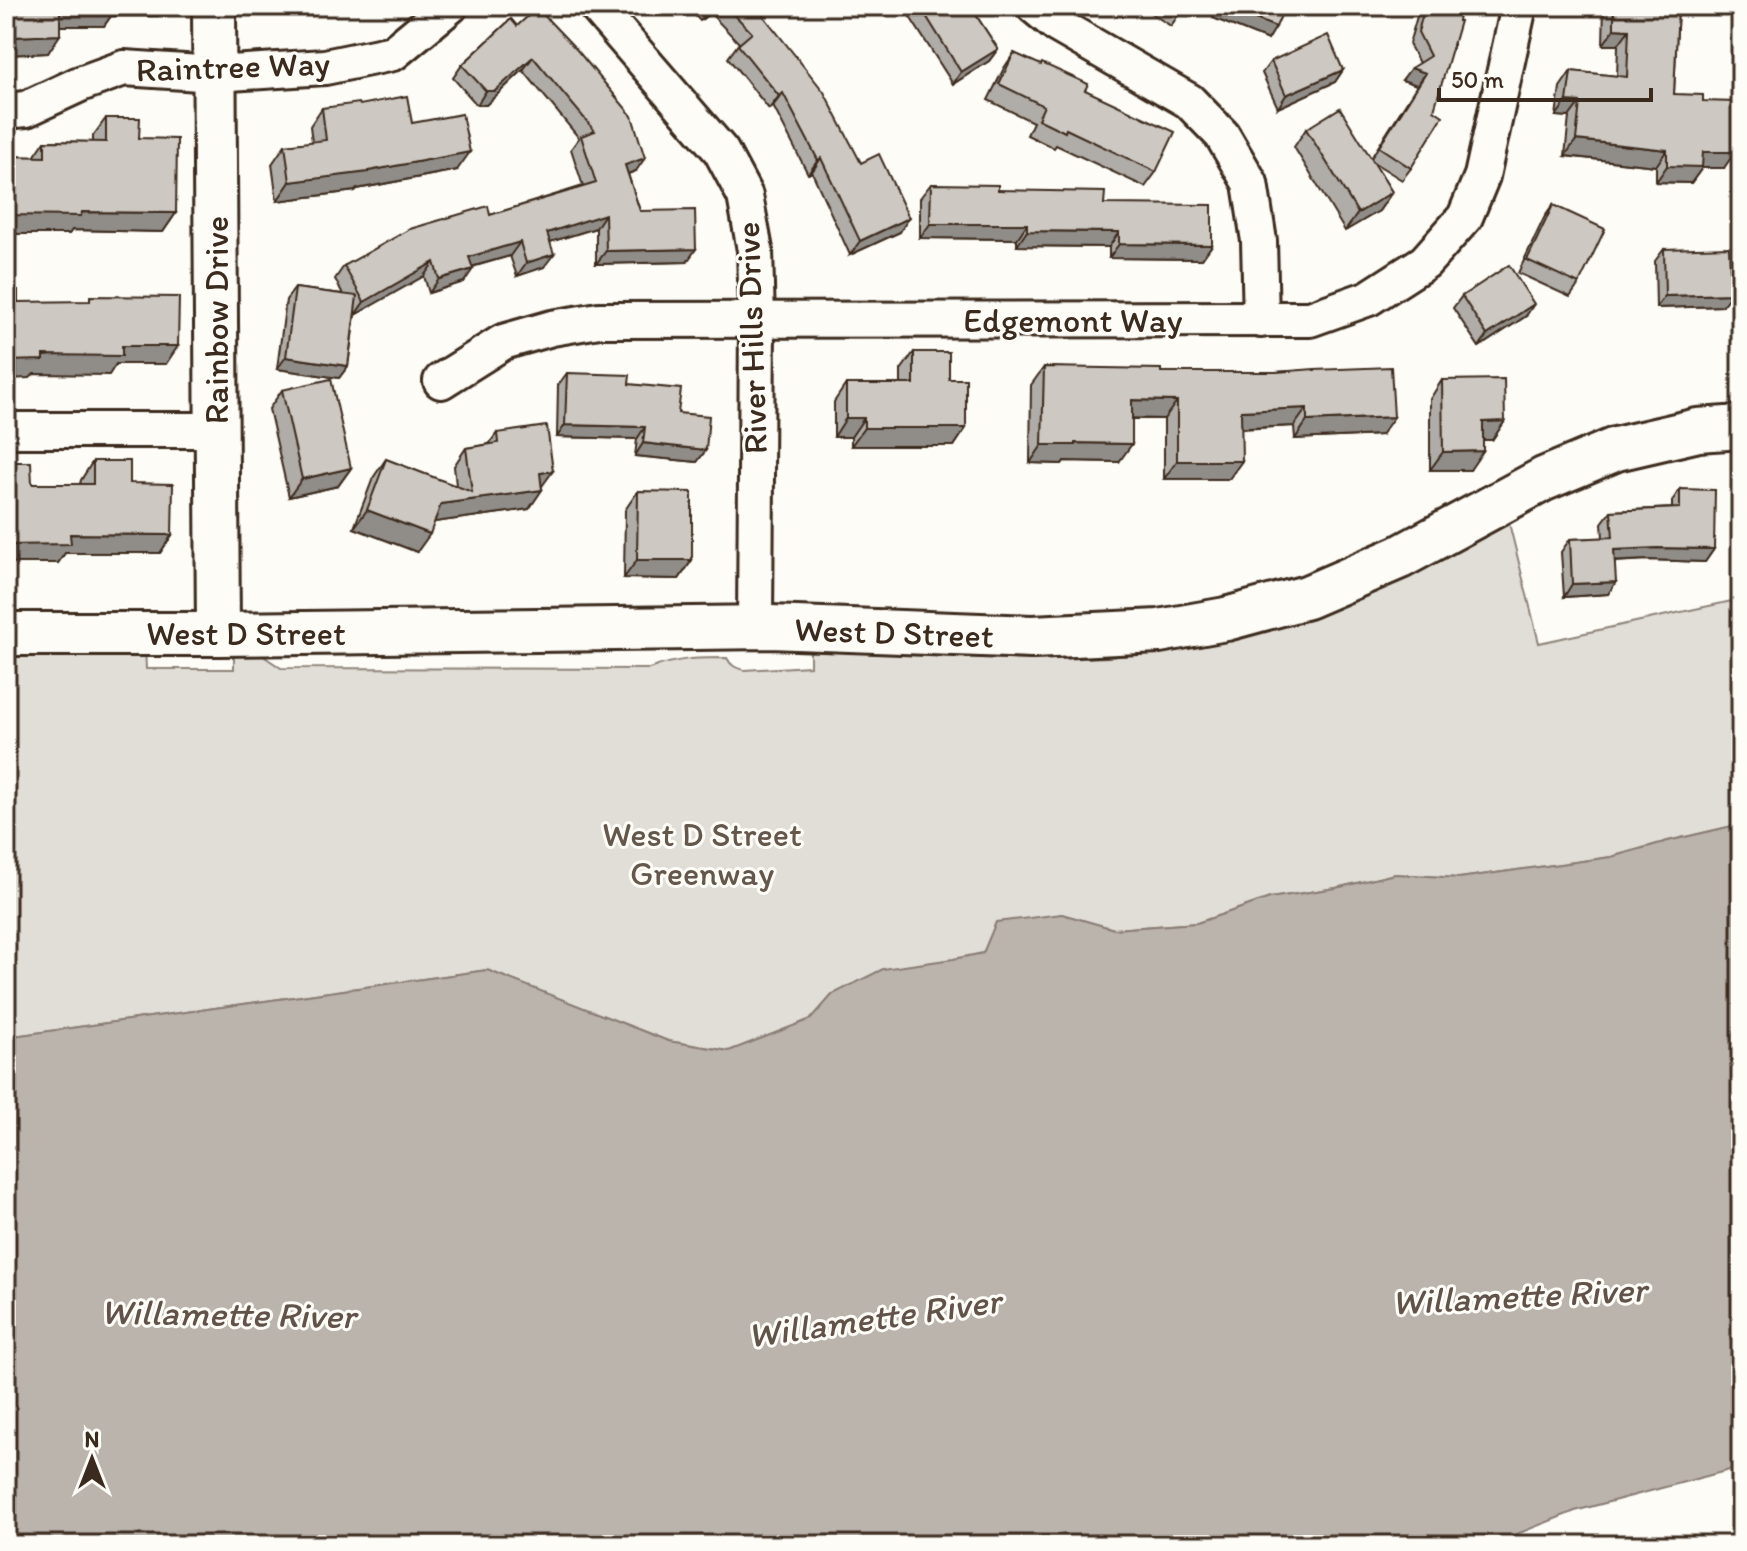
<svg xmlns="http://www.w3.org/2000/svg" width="1747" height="1551" viewBox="0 0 1747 1551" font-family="Itim,sans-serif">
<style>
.green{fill:#e1ded7;stroke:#8e847a;stroke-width:2}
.water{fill:#bbb4ad;stroke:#887d74;stroke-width:2}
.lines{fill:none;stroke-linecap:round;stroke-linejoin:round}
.minor-casing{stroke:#3b2a1e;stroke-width:40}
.tertiary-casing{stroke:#3b2a1e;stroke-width:48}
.minor{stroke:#fdfcf7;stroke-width:34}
.tertiary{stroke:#fdfcf7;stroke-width:42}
.wall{fill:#b0aca7;stroke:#3b2a1e;stroke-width:2}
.shaded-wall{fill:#908c88;stroke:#3b2a1e;stroke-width:2}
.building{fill:#cdc8c2;stroke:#3b2a1e;stroke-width:2}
.labels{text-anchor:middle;stroke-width:6;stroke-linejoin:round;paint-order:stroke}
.street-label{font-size:34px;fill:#3b2a1e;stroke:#fdfcf7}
.park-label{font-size:34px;fill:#64574c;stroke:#fdfcf7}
.water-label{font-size:36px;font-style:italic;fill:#615349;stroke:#fdfcf7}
</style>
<rect width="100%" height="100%" fill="#fdfcf7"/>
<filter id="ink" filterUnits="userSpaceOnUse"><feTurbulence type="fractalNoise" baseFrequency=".0125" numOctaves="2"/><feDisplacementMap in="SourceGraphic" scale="16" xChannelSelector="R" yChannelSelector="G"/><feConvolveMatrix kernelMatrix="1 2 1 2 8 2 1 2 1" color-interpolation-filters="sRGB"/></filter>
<g filter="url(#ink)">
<!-- green -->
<path class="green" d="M1509 523 1539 643 1741 599V824L1668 841 1611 857 1459 878 1395 874 1336 888 1270 898 1197 923 1114 929 1061 914 983 953 833 994 812 1019 729 1051 668 1041 487 970 6 1037V645L145 646 146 669H234V654L259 653 281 668 649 669C678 658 696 658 727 658 731 666 736 668 744 670L810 666V650L1030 660 1110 657 1187 648 1255 634 1308 618 1367 596Z"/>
<!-- water -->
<polygon class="water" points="1741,824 1741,1467 1575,1511 1489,1545 6,1545 6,1037 487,970 668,1041 729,1051 811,1019 833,994 883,969 953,959 983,953 996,922 1062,914 1114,929 1197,923 1270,898 1336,888 1395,874 1459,878 1611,857 1668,841"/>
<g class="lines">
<!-- minor casing -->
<g class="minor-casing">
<g id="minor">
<polyline points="596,6 721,151 745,196 755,250 757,320 755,627"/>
<polyline points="1034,6 1057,25 1189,101 1222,135 1250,183 1259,241 1261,320"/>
<polyline points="6,111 26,109 80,84 124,68 215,74 325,67 393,53 450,6"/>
<polyline points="441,381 503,342 552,328 599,320 1310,319 1369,298 1425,262 1465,217 1482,176 1519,6"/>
<polyline points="6,430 217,430"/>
</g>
</g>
<!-- tertiary casing -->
<g class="tertiary-casing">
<g id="tertiary">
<polyline points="214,6 218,634"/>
<polyline points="6,634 218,634 770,627 1032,637 1159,631 1226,619 1307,597 1400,557 1544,479 1616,449 1698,430 1741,427"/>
</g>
</g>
<!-- minor -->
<use href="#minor" class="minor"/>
<!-- tertiary -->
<use href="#tertiary" class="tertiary"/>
</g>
<!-- wall -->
<g class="wall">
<polygon points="6,6 165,6 158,16 111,16 104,26 60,26 48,53 6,55"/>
<polygon points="686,6 767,6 761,13 861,163 900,232 850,255 812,172 808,174 773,106 769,109 728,58 739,43 710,13 700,21"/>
<polygon points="918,6 970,6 998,49 989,61 953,84 910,17"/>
<polygon points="1140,6 1184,6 1171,26"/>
<polygon points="1217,6 1285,6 1268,40 1213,18"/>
<polygon points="1420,6 1460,6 1411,168 1402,180 1373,162 1392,192 1379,211 1345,231 1294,147 1306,129 1371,158 1417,85 1402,80 1419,63 1409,44"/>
<polygon points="1604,6 1678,6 1674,94 1703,101 1724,168 1702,168 1691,183 1656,182 1656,166 1565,156 1569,117 1556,116 1560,87 1571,71 1617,76 1618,45 1603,45"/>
<polygon points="511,19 636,171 628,174 640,211 687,262 596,264 596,228 550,242 544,267 517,276 510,256 472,267 464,282 429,293 424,276 355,315 348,366 339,378 277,369 286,300 295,288 343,294 335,279 344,266 490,215 583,186 571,149 579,138 523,70 486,105 477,105 453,78 462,65"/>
<polygon points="1014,53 1085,90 1156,172 1145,187 1056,145 1054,148 1027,135 1033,122 988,100 1004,68"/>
<polygon points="1271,61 1343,70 1335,82 1278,108 1262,73"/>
<polygon points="360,105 412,123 457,170 357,189 355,191 277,201 272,164 285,145 312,142 310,126 322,108"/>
<polygon points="106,118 139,138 176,213 163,232 72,230 69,234 6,234 6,156 34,157 45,141 93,142 93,136"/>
<polygon points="931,184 998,190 1104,204 1212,245 1202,259 1109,258 1109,247 1017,246 1017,239 920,238 920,198"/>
<polygon points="1553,205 1579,284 1570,297 1518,273 1544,218"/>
<polygon points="1664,249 1722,306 1656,308 1655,261"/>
<polygon points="1462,296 1526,316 1479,347 1453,308"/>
<polygon points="914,352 949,379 966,428 954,446 851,446 851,437 834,437 834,402 846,384 901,384 901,370"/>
<polygon points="1044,367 1161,372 1276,372 1314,370 1381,435 1295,439 1294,426 1241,429 1229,479 1164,479 1164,419 1132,419 1119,462 1064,461 1062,464 1030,463 1031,385"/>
<polygon points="567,373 629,384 678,413 706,450 697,462 635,456 637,439 557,437 558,385"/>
<polygon points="1442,380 1505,421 1492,440 1483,440 1470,470 1430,470 1430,399"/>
<polygon points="282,390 351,468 338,486 289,497 269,409"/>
<polygon points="497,433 542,488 529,509 434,522 417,552 354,528 373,478 386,459 456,486 454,466 466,448 489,444"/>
<polygon points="93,461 130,483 172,535 160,553 65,553 58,563 32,484 80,484 81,480"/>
<polygon points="1680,489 1714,549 1705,562 1648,560 1615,562 1608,594 1564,597 1561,552 1570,539 1603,538 1602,523 1611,511 1672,508 1672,501"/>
<polygon points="638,491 692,560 679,579 624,578 625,510"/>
</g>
<!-- shaded-wall -->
<g class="shaded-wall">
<polygon points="111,6 165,6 158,16 111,16 104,26 47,26 60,8"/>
<polygon points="313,6 345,6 342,10 310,11"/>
<polygon points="712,6 715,6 710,13 700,21"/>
<polygon points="763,6 767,6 749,24 759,10"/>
<polygon points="1221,6 1223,6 1276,27 1268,40 1213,18"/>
<polygon points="1614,29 1629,30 1618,45 1603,45"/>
<polygon points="6,30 12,30 6,39"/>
<polygon points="60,35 48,53 6,55 6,45 12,37"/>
<polygon points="998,49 989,61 953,84 961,72"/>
<polygon points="533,57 523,70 486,105 477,105 486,91"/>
<polygon points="1411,68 1426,73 1417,85 1402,80"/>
<polygon points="1343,70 1335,82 1278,108 1286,95"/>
<polygon points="783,93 773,106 769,109 779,96"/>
<polygon points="1567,101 1580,102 1569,117 1556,116"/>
<polygon points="1576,140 1667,150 1656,166 1565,156"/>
<polygon points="470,152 457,170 357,189 355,191 277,201 290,182 368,171"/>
<polygon points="1703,152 1735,152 1724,168 1702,168 1691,183 1656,182 1667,166"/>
<polygon points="645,158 636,171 615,178 625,165"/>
<polygon points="821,158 812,172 808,174 818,160"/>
<polygon points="1392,192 1379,211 1345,231 1358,213"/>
<polygon points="82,212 176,213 163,232 72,230 69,234 6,234 6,215"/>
<polygon points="605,214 596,228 537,246 547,233"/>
<polygon points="909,218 900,232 850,255 860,241"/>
<polygon points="930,224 1027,224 1017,239 920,238"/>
<polygon points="1027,231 1119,232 1109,247 1017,246"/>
<polygon points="520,242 510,256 460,270 469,257"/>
<polygon points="1119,244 1212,245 1202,259 1109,258"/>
<polygon points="696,249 687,262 596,264 606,251"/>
<polygon points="554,254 544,267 517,276 526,263"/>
<polygon points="434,262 424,276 355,315 364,302"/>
<polygon points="473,269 464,282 429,293 439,279"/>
<polygon points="1731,294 1722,306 1656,308 1665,296"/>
<polygon points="1534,304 1526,316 1479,347 1487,335"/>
<polygon points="122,346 178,346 166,364 116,364 109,375 34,374 30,378 6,379 6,361"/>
<polygon points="286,357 348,366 339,378 277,369"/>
<polygon points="1132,400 1177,401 1164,419 1120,418"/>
<polygon points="1307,408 1294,426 1228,429 1241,411"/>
<polygon points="1394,417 1381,435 1295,439 1307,421"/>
<polygon points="846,418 864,418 851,437 834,437"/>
<polygon points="1505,421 1492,440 1470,440 1483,422"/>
<polygon points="565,425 645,427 637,439 557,437"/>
<polygon points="864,428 966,428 954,446 851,446"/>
<polygon points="643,443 706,450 697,462 635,456"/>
<polygon points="1075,443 1132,444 1119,462 1064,461 1062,464 1030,463 1042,445"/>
<polygon points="1483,451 1470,470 1430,470 1443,452"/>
<polygon points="1177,461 1242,461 1229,479 1164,479"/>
<polygon points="351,468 338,486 289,497 302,479"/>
<polygon points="553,471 540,489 540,473"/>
<polygon points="542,490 529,509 428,523 441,504"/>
<polygon points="367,510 430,534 417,552 354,528"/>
<polygon points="70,534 172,535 160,553 65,553 58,563 6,563 6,545"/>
<polygon points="1657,548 1714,549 1705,562 1648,560 1606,562 1614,550"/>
<polygon points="637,560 692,560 679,579 624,578"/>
<polygon points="1616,582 1608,594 1564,597 1572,584"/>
</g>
<!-- building -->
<g class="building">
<polygon points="6,6 117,6 117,7 60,8 60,35 12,37 12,30 6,30"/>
<polygon points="726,6 763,6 759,10 824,92 861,163 879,154 909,218 860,241 821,158 818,160 783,93 779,96 738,45 752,33"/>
<polygon points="920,6 970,6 998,49 961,72"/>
<polygon points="1168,6 1184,6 1180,13"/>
<polygon points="1223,6 1285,6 1276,27"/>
<polygon points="1425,6 1460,6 1458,21 1460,21 1434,110 1443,116 1411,168 1379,147 1426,73 1411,68 1430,56 1418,32"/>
<polygon points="1614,6 1678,6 1674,94 1703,95 1703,101 1736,102 1735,152 1703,152 1702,167 1667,166 1667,150 1576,140 1580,102 1567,101 1571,71 1627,77 1629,30 1614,29"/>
<polygon points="537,8 577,50 632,116 645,158 625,165 640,211 695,210 696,249 606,251 605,214 547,233 554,254 526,263 520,242 469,257 473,269 439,279 434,262 364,302 344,266 410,229 488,206 490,215 596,183 581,136 595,131 533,57 495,91 486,91 462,65 511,19 517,26"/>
<polygon points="1328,35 1343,70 1286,95 1271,61"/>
<polygon points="1014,53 1041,65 1042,63 1088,84 1085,90 1175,132 1156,172 1066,129 1065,132 1038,119 1044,106 999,84"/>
<polygon points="407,96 412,123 462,114 470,152 368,171 368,172 290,182 285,145 326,140 322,108 359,103 360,105"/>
<polygon points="1340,108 1392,192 1358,213 1306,129"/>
<polygon points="106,118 140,118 139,138 177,139 176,213 82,212 81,216 6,215 6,156 45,157 45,141 106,142"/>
<polygon points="931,184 998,185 998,190 1105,192 1104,204 1212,205 1212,245 1119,244 1119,232 1027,231 1027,224 930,224"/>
<polygon points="1553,205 1605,229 1579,284 1527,260"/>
<polygon points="1729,247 1731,294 1665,296 1664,249"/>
<polygon points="1509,265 1534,304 1487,335 1462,296"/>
<polygon points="295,288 357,296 348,366 286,357"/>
<polygon points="6,290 18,290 18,302 90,301 90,296 179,297 178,346 122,346 122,356 43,355 43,360 6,361"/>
<polygon points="914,352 949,352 949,379 966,379 966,428 864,428 864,418 846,418 846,384 914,384"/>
<polygon points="1044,367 1161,369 1161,372 1276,372 1314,369 1314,370 1391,367 1394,417 1307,421 1307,408 1241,411 1242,461 1177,461 1177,401 1132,400 1132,444 1075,443 1075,445 1042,445"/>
<polygon points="567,373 630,375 629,384 681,389 678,413 709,416 706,450 643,443 645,427 565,425"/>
<polygon points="331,379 351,468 302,479 282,390"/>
<polygon points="1504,379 1505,421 1483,422 1483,451 1443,452 1442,380"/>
<polygon points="547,426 553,471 540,473 542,490 441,504 430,534 367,510 386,459 472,492 466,448 498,443 497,433"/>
<polygon points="93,461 130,461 130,483 173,484 172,535 70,534 71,544 6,545 6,462 31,462 32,484 93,484"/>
<polygon points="1680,489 1715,490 1714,549 1657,548 1614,550 1616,582 1572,584 1570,539 1613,537 1611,511 1680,508"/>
<polygon points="638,491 692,492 692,560 637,560"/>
</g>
</g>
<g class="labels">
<!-- street labels -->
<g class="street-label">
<text transform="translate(233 66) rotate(-2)" y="12">Raintree Way</text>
<text transform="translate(216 320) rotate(-90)" y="12">Rainbow Drive</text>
<text x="1073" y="332">Edgemont Way</text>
<text transform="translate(751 338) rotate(-92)" y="12">River Hills Drive</text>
<text transform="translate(894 632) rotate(2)" y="12">West D Street</text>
<text x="246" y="645">West D Street</text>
</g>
<!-- park labels -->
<g class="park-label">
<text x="702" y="846">West D Street<tspan x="702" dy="39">Greenway</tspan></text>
</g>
<!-- water labels -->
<g class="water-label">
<text transform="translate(1519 1295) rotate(-3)" y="13">Willamette River</text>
<text transform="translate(228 1313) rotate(1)" y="13">Willamette River</text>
<text transform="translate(874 1317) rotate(-8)" y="13">Willamette River</text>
</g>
</g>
<!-- margin -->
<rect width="1747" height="1551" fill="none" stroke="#fdfcf7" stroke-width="32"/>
<rect x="16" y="16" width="1715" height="1519" fill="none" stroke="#3b2a1e" stroke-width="3" filter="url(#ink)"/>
<!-- north arrow -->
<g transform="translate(92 1459)" stroke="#fdfcf7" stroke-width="6" paint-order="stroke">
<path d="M0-6L14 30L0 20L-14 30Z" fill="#3b2a1e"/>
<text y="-12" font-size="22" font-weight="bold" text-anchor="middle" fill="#3b2a1e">N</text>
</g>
<!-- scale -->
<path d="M1439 88v12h212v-12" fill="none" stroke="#3b2a1e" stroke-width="4"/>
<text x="1451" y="88" font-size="24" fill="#3b2a1e" stroke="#fdfcf7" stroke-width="6" paint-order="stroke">50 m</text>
</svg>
